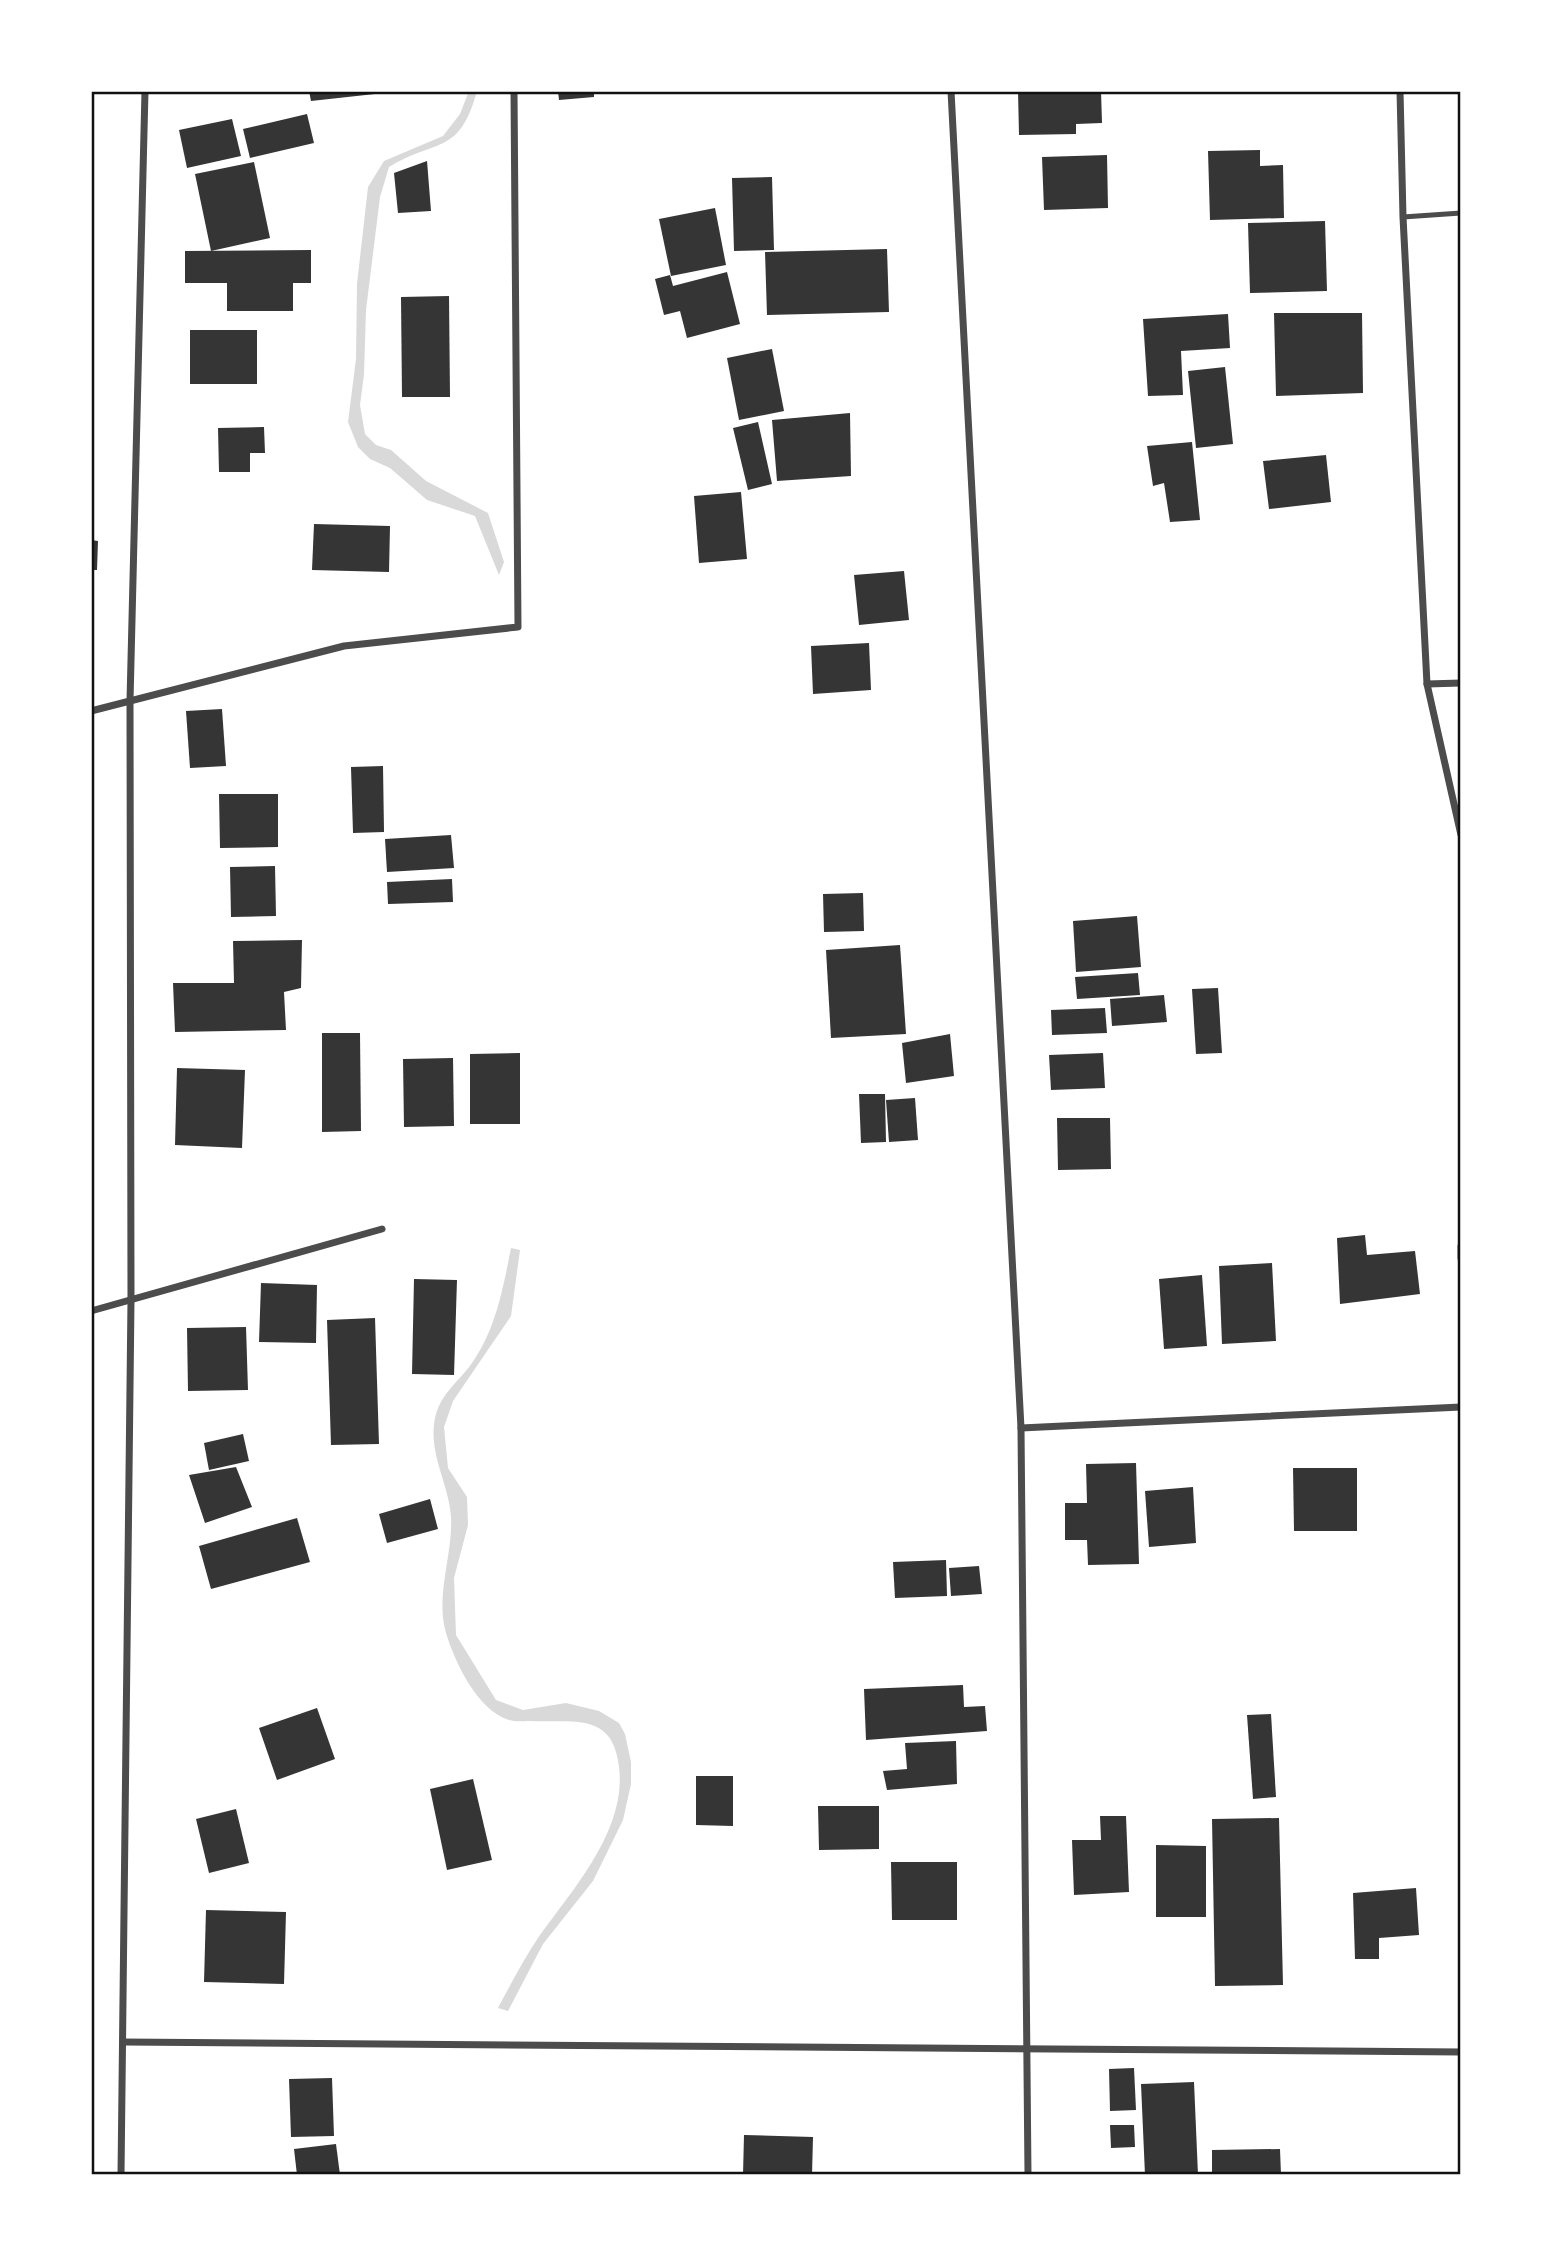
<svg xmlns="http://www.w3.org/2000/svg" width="1552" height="2266" viewBox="0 0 1552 2266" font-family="Commissioner,sans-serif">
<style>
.water{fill:#d9d9d9}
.building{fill:#353535}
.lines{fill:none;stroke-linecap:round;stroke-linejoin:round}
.service{stroke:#4c4c4c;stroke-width:5}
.minor{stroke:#4c4c4c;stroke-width:7}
.neatline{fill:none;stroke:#111;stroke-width:2.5}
</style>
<rect width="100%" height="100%" fill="#fff"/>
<!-- water -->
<g class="water">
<path d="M469 91H477C459 156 437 138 389 167L380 197 366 310 364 374 360 405 365 434 376 445 391 450 426 481 488 513 504 562 499 575 475 516 427 500 390 468 370 459 358 447 348 422 356 359 357 284 368 187 384 161 443 136 460 114Z"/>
<path d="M511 1248 520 1250 511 1316 453 1401 444 1427 448 1468 467 1497 468 1525 454 1578 456 1635 496 1700 523 1710 566 1703 599 1711 619 1723 625 1734 631 1762V1784L623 1820 593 1881 543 1944 508 2011 498 2008C511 1984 524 1958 540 1935 574 1888 627 1829 619 1767 613 1711 573 1723 530 1721 524 1721 515 1722 509 1720 477 1710 455 1662 446 1633 435 1595 453 1555 451 1517 449 1482 426 1451 436 1414 442 1393 460 1380 472 1363 496 1329 503 1288 511 1248Z"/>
</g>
<!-- building -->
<g class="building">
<polygon points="309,91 383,91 384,93 311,101"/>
<rect x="391" y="91" width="65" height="3"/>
<polygon points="558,91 594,91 594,97 559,100"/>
<polygon points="1018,91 1101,91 1102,123 1076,124 1076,134 1019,135"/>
<polygon points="307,114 314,143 250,158 243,129"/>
<polygon points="232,119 241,156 187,168 179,130"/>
<polygon points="1260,150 1260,166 1283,165 1284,218 1210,220 1208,151"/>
<polygon points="1107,155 1108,208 1044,210 1042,157"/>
<polygon points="427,161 431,211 398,213 394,173"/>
<polygon points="254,162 270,238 211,251 195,174"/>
<polygon points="772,177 774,250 734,251 732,178"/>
<polygon points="715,208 726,265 671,276 659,219"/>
<polygon points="1325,221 1327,291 1250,293 1248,223"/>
<polygon points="887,249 889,312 767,315 765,252"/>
<polygon points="311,250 311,283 293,283 293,311 227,311 227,283 185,283 185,251"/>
<polygon points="727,272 740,324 687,338 680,311 664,315 655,279 670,275 673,286"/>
<polygon points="449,296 450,397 402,397 401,297"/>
<polygon points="1274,313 1362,313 1363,393 1276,396"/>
<polygon points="1228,314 1230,348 1181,351 1183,395 1148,396 1143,319"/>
<rect x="190" y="330" width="67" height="54"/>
<polygon points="772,349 784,411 739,420 727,358"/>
<polygon points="1225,367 1233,444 1196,448 1188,371"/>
<polygon points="850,413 851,476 777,481 772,420"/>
<polygon points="758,422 772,484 748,490 733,428"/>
<polygon points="264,427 265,453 250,453 250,472 219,472 218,428"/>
<polygon points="1192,442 1200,520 1170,522 1164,483 1153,486 1147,446"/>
<polygon points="1326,455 1331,502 1269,509 1263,461"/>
<polygon points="741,492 747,559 699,563 694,496"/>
<polygon points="314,524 390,526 389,572 312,570"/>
<polygon points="91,540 98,541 97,570 91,570"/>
<polygon points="904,571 909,620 859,625 854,575"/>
<polygon points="869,643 871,690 813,694 811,646"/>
<polygon points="222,709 226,766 190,768 186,711"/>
<polygon points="383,766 384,832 353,833 351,767"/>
<polygon points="219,794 278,794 278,847 220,848"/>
<polygon points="451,835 454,868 387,872 385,839"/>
<polygon points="275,866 276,916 231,917 230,867"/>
<polygon points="452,879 453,902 388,904 387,882"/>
<polygon points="863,893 864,931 824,932 823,894"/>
<polygon points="1137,916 1141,967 1076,972 1073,921"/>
<polygon points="302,940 301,988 284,992 286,1030 175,1032 173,983 234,983 233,941"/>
<polygon points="900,945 906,1034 831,1038 826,950"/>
<polygon points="1138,973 1140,995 1077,999 1075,977"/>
<polygon points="1218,988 1222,1053 1196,1054 1192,989"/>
<polygon points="1164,995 1167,1022 1112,1026 1110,999"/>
<polygon points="1105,1008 1107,1033 1052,1035 1051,1010"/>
<polygon points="322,1033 360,1033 361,1131 322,1132"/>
<polygon points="950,1034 954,1076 906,1083 902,1043"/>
<polygon points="520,1053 520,1124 470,1124 470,1054"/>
<polygon points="1103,1053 1105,1088 1051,1090 1049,1055"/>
<polygon points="453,1058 454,1126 404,1127 403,1059"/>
<polygon points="177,1068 245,1070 242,1148 175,1145"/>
<polygon points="859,1094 885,1094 886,1142 861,1143"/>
<polygon points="915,1098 918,1140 889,1142 886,1100"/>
<polygon points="1057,1118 1110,1118 1111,1169 1058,1170"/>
<polygon points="1365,1235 1367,1255 1415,1251 1420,1294 1340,1304 1337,1238"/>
<polygon points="1272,1263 1276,1341 1222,1344 1219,1266"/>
<polygon points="1202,1275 1207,1346 1164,1349 1159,1279"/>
<polygon points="414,1279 457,1280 454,1375 412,1374"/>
<polygon points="261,1283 317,1285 316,1343 259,1342"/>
<polygon points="375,1318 379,1444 331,1445 327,1320"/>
<polygon points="246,1327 248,1390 188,1391 187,1328"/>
<polygon points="243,1434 249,1461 209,1470 204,1443"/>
<polygon points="1136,1463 1139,1564 1088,1565 1087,1540 1065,1540 1065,1503 1087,1503 1086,1464"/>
<polygon points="236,1467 252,1507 205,1523 189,1475"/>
<polygon points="1293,1468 1357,1468 1357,1531 1294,1531"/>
<polygon points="1193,1487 1196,1543 1149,1547 1145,1491"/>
<polygon points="430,1499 438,1529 387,1543 379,1514"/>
<polygon points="297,1518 310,1562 211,1589 199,1546"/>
<polygon points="946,1560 947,1596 895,1598 893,1562"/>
<polygon points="979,1566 982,1594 951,1596 949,1568"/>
<polygon points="963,1685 964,1707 985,1706 987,1731 866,1740 864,1689"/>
<polygon points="317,1708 335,1759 277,1780 259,1728"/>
<polygon points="1271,1714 1276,1797 1253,1799 1247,1715"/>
<polygon points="956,1741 957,1784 887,1790 883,1771 907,1769 905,1743"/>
<polygon points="696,1776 733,1776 733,1826 696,1825"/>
<polygon points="473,1779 492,1860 447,1870 430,1789"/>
<polygon points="818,1806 879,1806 879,1849 819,1850"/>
<polygon points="236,1809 249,1863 209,1873 196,1819"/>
<polygon points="1100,1816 1126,1816 1129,1892 1074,1895 1072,1840 1101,1840"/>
<polygon points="1279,1818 1283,1985 1215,1986 1212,1819"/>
<polygon points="1156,1845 1206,1846 1206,1917 1156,1917"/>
<polygon points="891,1862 957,1862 957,1920 892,1920"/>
<polygon points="1416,1888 1419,1935 1379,1938 1379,1959 1355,1959 1353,1893"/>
<polygon points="206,1910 286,1912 284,1984 204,1982"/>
<polygon points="1134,2068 1136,2110 1110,2111 1109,2069"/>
<polygon points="332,2078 334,2136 291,2137 289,2079"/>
<polygon points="1194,2082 1198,2175 1145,2175 1141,2084"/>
<polygon points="1110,2125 1134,2125 1135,2147 1111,2148"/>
<polygon points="744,2135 813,2137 812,2175 743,2175"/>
<polygon points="336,2144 340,2175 297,2175 294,2149"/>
<polygon points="1280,2149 1281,2175 1212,2175 1212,2150"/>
</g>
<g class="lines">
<!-- service -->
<polyline class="service" points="1403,217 1461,213"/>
<!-- minor -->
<g class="minor">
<polyline points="951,91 1021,1428 1028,2175"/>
<polyline points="1400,91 1403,217 1427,684 1461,835"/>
<polyline points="1427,684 1461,683"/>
<polyline points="91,711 344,646 518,627 514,91"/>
<polyline points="1461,1246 1461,1258"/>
<polyline points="91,1311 382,1229"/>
<polyline points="1021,1428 1461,1407"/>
<polyline points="123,2042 1461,2052"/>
<polyline points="121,2175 131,1300 130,701 145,91"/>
</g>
</g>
<!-- border -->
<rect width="1552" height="2266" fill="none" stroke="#ffffff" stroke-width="186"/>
<rect x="93" y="93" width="1366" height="2080" class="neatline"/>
</svg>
